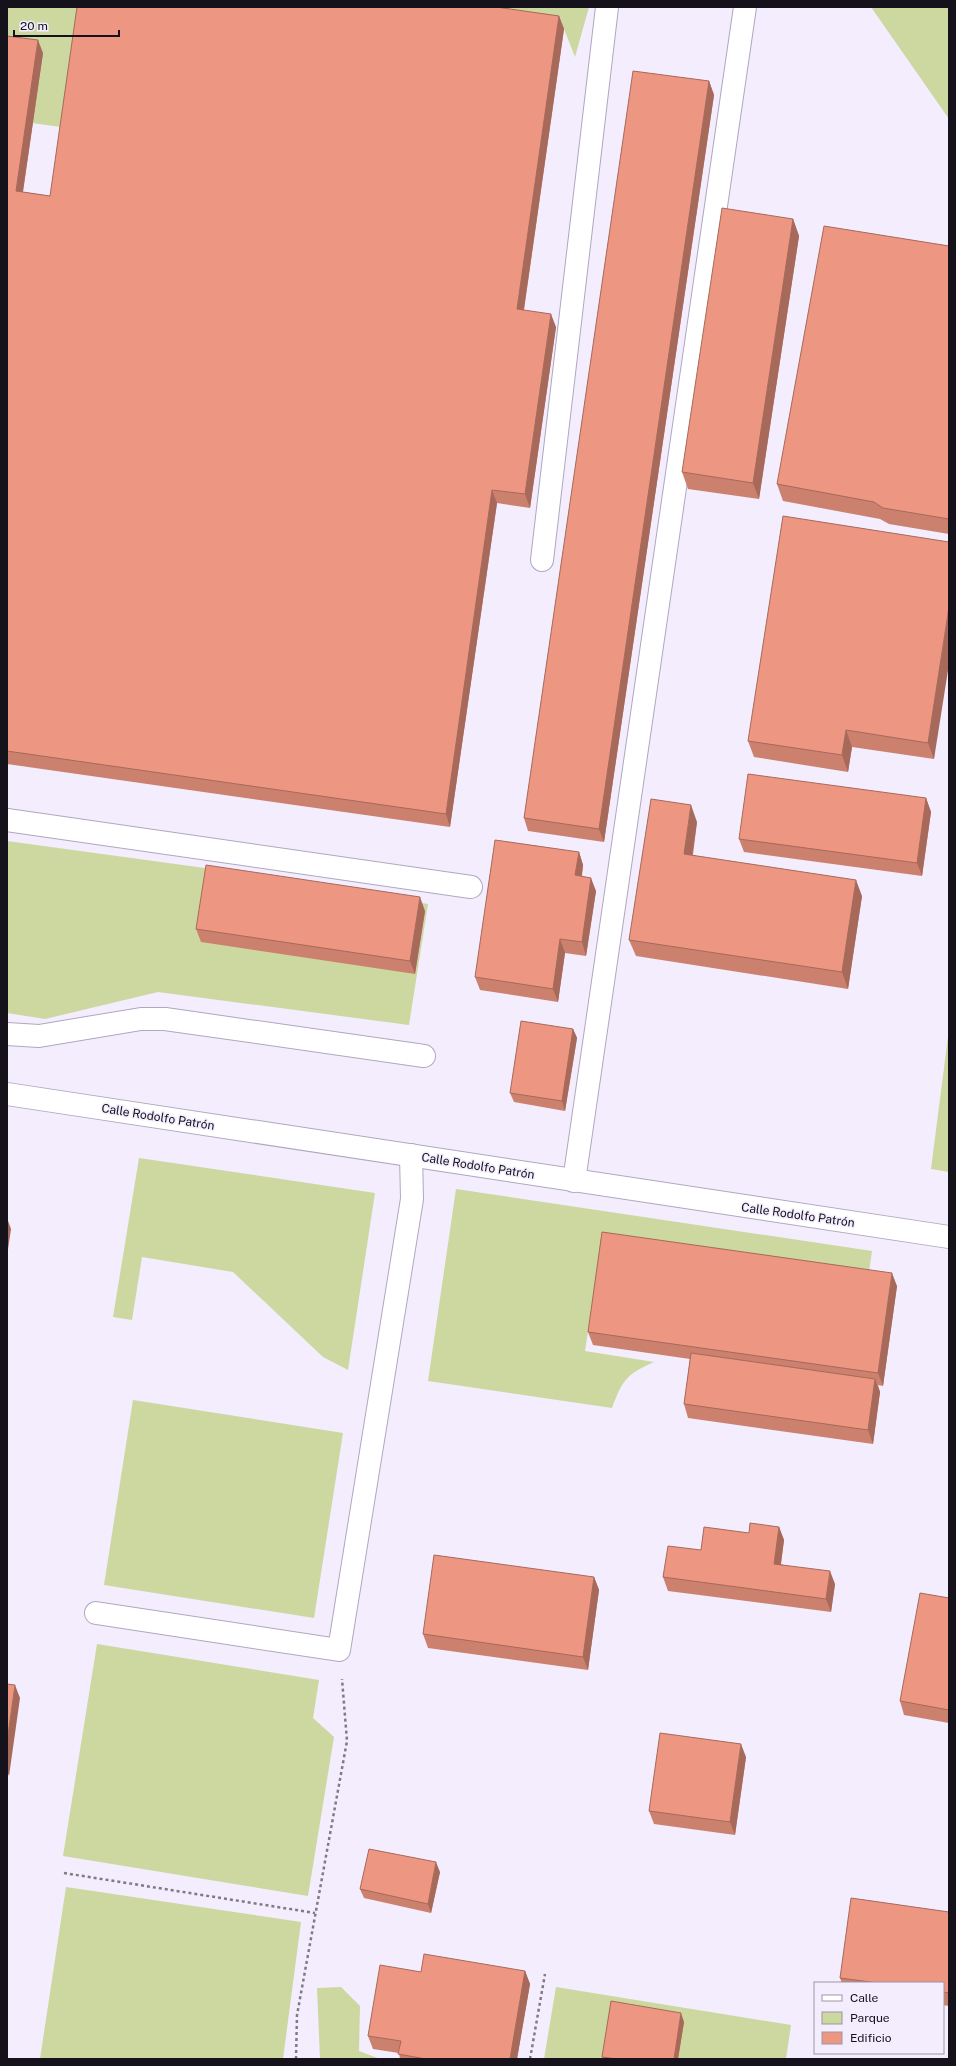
<svg xmlns="http://www.w3.org/2000/svg" width="956" height="2066" viewBox="0 0 956 2066" font-family="'Public Sans',sans-serif">
<style>
.green{fill:#ccd8a0}
.lines{fill:none;stroke-linecap:round;stroke-linejoin:round}
.minor-casing{stroke:#b0a7c0;stroke-width:24}
.path{stroke:#7f7a86;stroke-width:2.5;stroke-dasharray:3 3;stroke-linecap:butt}
.minor{stroke:#fff;stroke-width:22}
.wall{fill:#cc816f}
.shaded-wall{fill:#a6695a}
.building{fill:#ed9681;stroke:#a6695a}
.labels{text-anchor:middle;stroke-width:3;stroke-linejoin:round;paint-order:stroke}
.street-label{font-size:12px;fill:#16121b;stroke:#f3edfe}
</style>
<rect width="100%" height="100%" fill="#f3edfe"/>
<!-- green -->
<g class="green">
<polygon points="7,7 86,7 68,128 32,123 7,48"/>
<polygon points="421,7 589,7 575,57 564,29 421,9"/>
<polygon points="871,7 949,7 949,119"/>
<polygon points="7,841 271,877 428,904 409,1025 158,992 45,1019 7,1013"/>
<polygon points="949,1029 949,1172 931,1169"/>
<polygon points="139,1158 375,1193 348,1370 323,1357 233,1272 142,1257 132,1320 113,1317"/>
<path d="M456 1189 872 1251 869 1272 603 1233 585 1351 654 1362C626 1375 623 1379 612 1408L428 1381Z"/>
<polygon points="133,1400 343,1433 314,1618 104,1585"/>
<polygon points="97,1644 319,1680 313,1718 334,1737 308,1896 63,1856"/>
<polygon points="66,1887 301,1922 283,2059 40,2059"/>
<polygon points="341,1987 360,2006 359,2051 380,2059 320,2059 317,1988"/>
<polygon points="556,1987 791,2025 786,2059 544,2059"/>
</g>
<g class="lines">
<!-- minor casing -->
<g class="minor-casing">
<g id="minor">
<polyline points="542,560 607,7"/>
<polyline points="7,820 471,887"/>
<polyline points="7,1034 39,1036 141,1019 165,1019 424,1056"/>
<polyline points="7,1094 949,1237"/>
<polyline points="574,1181 745,7"/>
<polyline points="96,1613 339,1650 412,1199 411,1155"/>
</g>
</g>
<!-- path -->
<g class="path">
<polyline points="64,1873 315,1913"/>
<polyline points="296,2059 297,2015 347,1741 342,1679"/>
<polyline points="530,2059 545,1974"/>
</g>
<!-- minor -->
<use href="#minor" class="minor"/>
</g>
<!-- wall -->
<g class="wall">
<polygon points="559,16 564,29 524,310 556,327 530,508 497,503 450,827 7,764 7,36 43,53 23,192 50,196"/>
<polygon points="709,81 714,95 604,842 528,831 524,818"/>
<polygon points="793,219 799,236 759,499 688,489 682,472"/>
<polygon points="949,246 949,534 889,524 880,519 783,501 777,484"/>
<polygon points="949,542 934,759 852,747 848,772 754,757 748,741"/>
<polygon points="926,798 931,812 922,876 744,852 739,839"/>
<polygon points="697,822 693,855 862,896 848,989 636,956 629,940"/>
<polygon points="579,852 583,865 582,876 596,891 586,956 565,953 558,1002 480,990 475,977"/>
<polygon points="425,911 415,974 201,942 196,929"/>
<polygon points="573,1029 577,1038 565,1111 514,1102 510,1093"/>
<polygon points="897,1286 883,1386 878,1385 880,1392 873,1444 688,1418 684,1404 690,1359 593,1345 588,1332"/>
<polygon points="779,1527 784,1540 781,1564 835,1584 831,1612 668,1591 663,1577 749,1533"/>
<polygon points="594,1577 599,1590 588,1670 428,1648 423,1634"/>
<polygon points="949,1598 949,1723 904,1715 900,1701"/>
<polygon points="746,1757 735,1835 654,1824 649,1811"/>
<polygon points="440,1872 431,1913 364,1898 360,1889"/>
<polygon points="949,1912 949,2006 943,2005 943,1983 842,1983 840,1978"/>
<polygon points="525,1971 530,1984 517,2059 400,2059 399,2053 373,2049 368,2036 421,1972"/>
<polygon points="684,2022 678,2059 603,2059 602,2057"/>
</g>
<!-- shaded-wall -->
<g class="shaded-wall">
<polygon points="559,16 564,29 522,322 517,309"/>
<polygon points="38,40 43,53 21,204 16,191"/>
<polygon points="709,81 714,95 604,842 599,829"/>
<polygon points="793,219 799,236 759,499 753,483"/>
<polygon points="551,314 556,327 530,508 525,494"/>
<polygon points="492,490 497,503 450,827 446,814"/>
<polygon points="949,607 949,664 934,759 928,743"/>
<polygon points="846,730 852,747 848,772 842,755"/>
<polygon points="926,798 931,812 922,876 917,863"/>
<polygon points="691,805 697,822 690,870 684,854"/>
<polygon points="579,852 583,865 580,888 575,875"/>
<polygon points="591,878 596,891 586,956 582,942"/>
<polygon points="856,880 862,896 848,989 842,972"/>
<polygon points="420,897 425,911 415,974 410,961"/>
<polygon points="560,939 565,953 558,1002 553,989"/>
<polygon points="573,1029 577,1038 565,1111 562,1101"/>
<polygon points="7,1218 11,1229 7,1256"/>
<polygon points="892,1273 897,1286 883,1386 878,1373"/>
<polygon points="875,1379 880,1392 873,1444 868,1430"/>
<polygon points="779,1527 784,1540 779,1577 774,1564"/>
<polygon points="830,1571 835,1584 831,1612 826,1599"/>
<polygon points="594,1577 599,1590 588,1670 583,1657"/>
<polygon points="15,1685 20,1698 9,1776 7,1771 7,1742"/>
<polygon points="741,1744 746,1757 735,1835 730,1822"/>
<polygon points="436,1862 440,1872 431,1913 428,1904"/>
<polygon points="525,1971 530,1984 517,2059 510,2059"/>
<polygon points="681,2013 684,2022 678,2059 674,2059"/>
</g>
<!-- building -->
<g class="building">
<polygon points="77,7 496,7 559,16 517,309 551,314 525,494 492,490 446,814 7,751 7,36 38,40 16,191 50,196"/>
<polygon points="633,71 709,81 599,829 524,818"/>
<polygon points="722,208 793,219 753,483 682,472"/>
<polygon points="824,226 949,246 949,519 883,508 874,502 777,484"/>
<polygon points="783,516 949,542 949,607 928,743 846,730 842,755 748,741"/>
<polygon points="748,774 926,798 917,863 739,839"/>
<polygon points="651,799 691,805 684,854 856,880 842,972 629,940"/>
<polygon points="495,840 579,852 575,875 591,878 582,942 560,939 553,989 475,977"/>
<polygon points="206,865 420,897 410,961 196,929"/>
<polygon points="521,1021 573,1029 562,1101 510,1093"/>
<polygon points="602,1232 892,1273 878,1373 588,1332"/>
<polygon points="691,1353 875,1379 868,1430 684,1404"/>
<polygon points="750,1523 779,1527 774,1564 830,1571 826,1599 663,1577 668,1546 701,1550 704,1527 749,1533"/>
<polygon points="434,1555 594,1577 583,1657 423,1634"/>
<polygon points="920,1593 949,1598 949,1710 900,1701"/>
<polygon points="7,1684 15,1685 7,1742"/>
<polygon points="660,1733 741,1744 730,1822 649,1811"/>
<polygon points="369,1849 436,1862 428,1904 360,1889"/>
<polygon points="851,1898 949,1912 949,1993 943,1992 943,1983 878,1983 840,1978"/>
<polygon points="424,1954 525,1971 510,2059 426,2059 398,2054 401,2041 368,2036 380,1965 421,1972"/>
<polygon points="611,2001 681,2013 674,2059 617,2059 602,2057"/>
</g>
<g class="labels">
<!-- street labels -->
<g class="street-label">
<text transform="translate(158 1117) rotate(9)" y="4">Calle Rodolfo Patrón</text>
<text transform="translate(478 1166) rotate(9)" y="4">Calle Rodolfo Patrón</text>
<text transform="translate(798 1215) rotate(8)" y="4">Calle Rodolfo Patrón</text>
</g>
</g>
<!-- border -->
<rect width="956" height="2066" fill="none" stroke="#16121b" stroke-width="16"/>
<!-- legend -->
<rect x="814" y="1982" width="130" height="72" fill="#f3edfe" stroke="#9b95a3"/>
<rect x="822" y="1995" width="20" height="6" fill="#ffffff" stroke="#9b95a3"/>
<text x="850" y="2002" font-size="12" fill="#16121b">Calle</text>
<rect x="822" y="2012" width="20" height="12" fill="#ccd8a0" stroke="#9b95a3"/>
<text x="850" y="2022" font-size="12" fill="#16121b">Parque</text>
<rect x="822" y="2032" width="20" height="12" fill="#ed9681" stroke="#9b95a3"/>
<text x="850" y="2042" font-size="12" fill="#16121b">Edificio</text>
<!-- scale -->
<path d="M14 30v6h105v-6" fill="none" stroke="#16121b" stroke-width="2"/>
<text x="20" y="30" font-size="12" fill="#16121b" stroke="#f3edfe" stroke-width="3" paint-order="stroke">20 m</text>
</svg>
